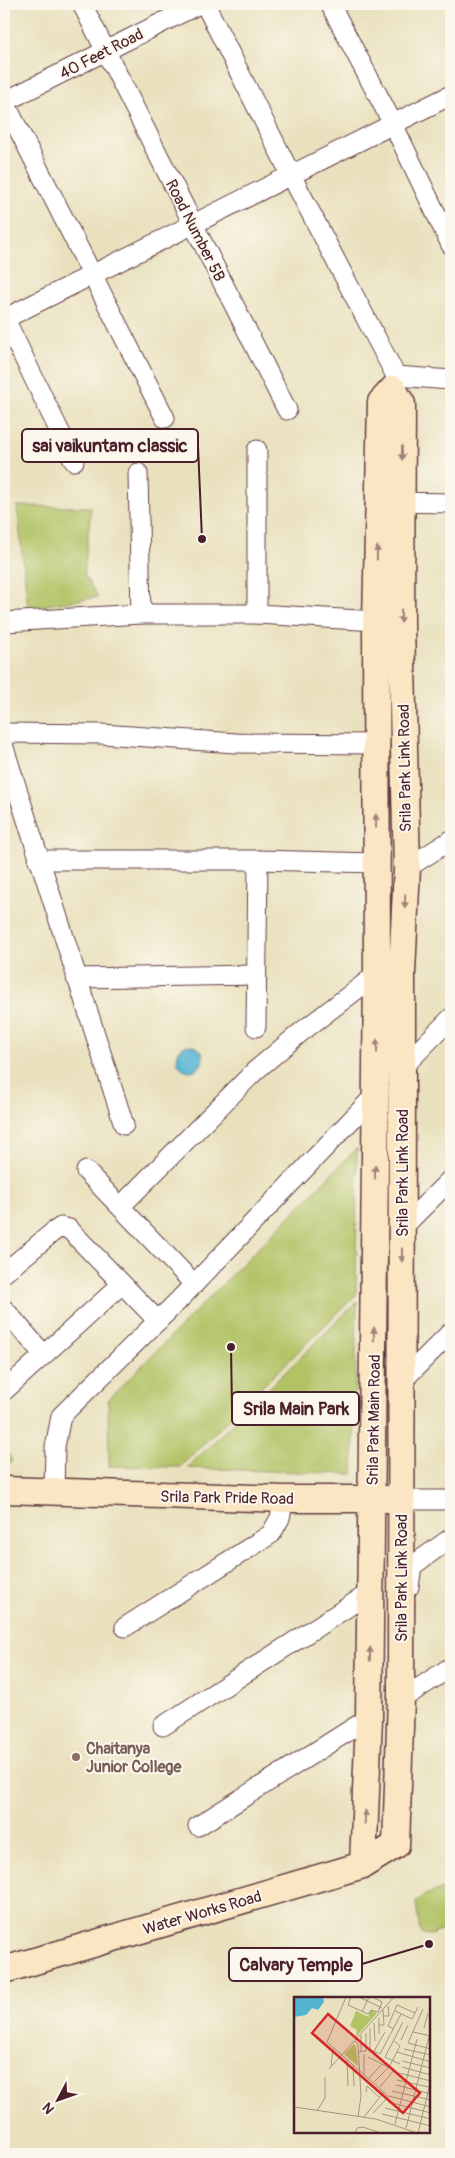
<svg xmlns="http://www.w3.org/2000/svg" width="455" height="2158" viewBox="0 0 455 2158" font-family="Pangolin,sans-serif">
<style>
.green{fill:#b2c366;stroke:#7e7148}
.water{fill:#54b4d2;stroke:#4f6a7e}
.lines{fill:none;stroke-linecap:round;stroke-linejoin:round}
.street-casing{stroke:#623c41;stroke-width:21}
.secondary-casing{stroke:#623c41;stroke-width:29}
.street{stroke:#fff;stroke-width:19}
.secondary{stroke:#fbe6c4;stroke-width:26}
.oneway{fill:#a28278}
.education-dot{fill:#8d6e63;stroke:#fbf7ec;stroke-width:2}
.labels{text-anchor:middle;stroke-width:4;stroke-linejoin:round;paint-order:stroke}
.street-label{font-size:16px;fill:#4a1f2b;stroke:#fbf7ec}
.education-label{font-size:16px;font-weight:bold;fill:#785e54;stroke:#fbf7ec;text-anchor:start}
.inset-road{fill:none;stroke:#a99383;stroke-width:1}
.view{fill:#d62828;fill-opacity:0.15;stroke:#d62828;stroke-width:2.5}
.inset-edge{fill:none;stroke:#4a1f2b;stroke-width:2.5}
.leader{fill:none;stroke:#4a1f2b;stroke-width:2}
.callout-dot{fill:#4a1f2b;stroke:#fbf7ec;stroke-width:2}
.callout{fill:#fbf7ec;stroke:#4a1f2b;stroke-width:2}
.callout-label{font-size:18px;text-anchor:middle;font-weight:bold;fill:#4a1f2b}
</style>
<rect width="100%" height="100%" fill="#fbf7ec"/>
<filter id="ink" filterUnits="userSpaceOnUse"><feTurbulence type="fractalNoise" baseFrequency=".02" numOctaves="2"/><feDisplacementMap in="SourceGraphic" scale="10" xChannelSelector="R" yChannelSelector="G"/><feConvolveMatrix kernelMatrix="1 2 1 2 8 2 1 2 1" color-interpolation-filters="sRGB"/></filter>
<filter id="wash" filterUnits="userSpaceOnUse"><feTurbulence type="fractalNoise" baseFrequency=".0096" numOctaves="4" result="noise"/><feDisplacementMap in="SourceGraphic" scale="20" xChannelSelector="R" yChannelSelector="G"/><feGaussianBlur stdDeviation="1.12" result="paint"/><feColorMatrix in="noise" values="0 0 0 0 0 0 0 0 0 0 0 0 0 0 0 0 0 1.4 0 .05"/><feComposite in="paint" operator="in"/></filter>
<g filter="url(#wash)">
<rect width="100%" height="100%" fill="#e9e1be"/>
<!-- green -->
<g class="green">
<polygon points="17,506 91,507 84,574 98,597 28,608"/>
<polygon points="357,1148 356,1295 180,1467 109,1466 108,1400"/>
<polygon points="357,1302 353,1474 187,1468"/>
<polygon points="4,1446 12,1461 5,1468 4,1468"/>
<polygon points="448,1888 451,1888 451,1926 431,1935 422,1934 419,1926 416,1901 427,1894"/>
</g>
<!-- water -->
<circle class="water" cx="190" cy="1058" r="13"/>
</g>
<g filter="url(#ink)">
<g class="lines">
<!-- street casing -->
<g class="street-casing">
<g id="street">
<polyline points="82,4 287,410"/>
<polyline points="205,4 291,175 396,376 393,389"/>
<polyline points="330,4 393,124 451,245"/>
<polyline points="4,101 165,418"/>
<polyline points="4,102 199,4"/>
<polyline points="4,317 74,461"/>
<polyline points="4,319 451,95"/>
<polyline points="396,376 451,380"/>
<polyline points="257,450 257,614"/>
<polyline points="138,473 141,614"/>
<polyline points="390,502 451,503"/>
<polyline points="4,622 141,614 257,614 376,621"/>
<polyline points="4,733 101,734 236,743 375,744"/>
<polyline points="4,748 124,1125"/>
<polyline points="38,860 258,860 376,863"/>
<polyline points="407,868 451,840"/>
<polyline points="76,978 256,975"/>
<polyline points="256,1027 258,860"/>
<polyline points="398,1072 451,1018"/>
<polyline points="86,1171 193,1283"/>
<polyline points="121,1206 255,1071 300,1033 377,974 384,974"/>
<polyline points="402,1228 451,1179"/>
<polyline points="4,1273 53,1232 61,1227 69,1229 158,1321"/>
<polyline points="4,1309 44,1355"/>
<polyline points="401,1382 451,1332"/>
<polyline points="4,1391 122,1284"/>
<polyline points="54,1492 55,1447 61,1416 178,1301 379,1091"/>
<polyline points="401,1500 451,1500"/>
<polyline points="409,1587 412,1566 451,1538"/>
<polyline points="125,1627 271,1534 280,1518 284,1499"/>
<polyline points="411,1693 451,1667"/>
<polyline points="163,1726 371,1592"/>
<polyline points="198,1826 369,1718"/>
</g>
</g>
<!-- secondary casing -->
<g class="secondary-casing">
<g id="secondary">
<polyline points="4,1490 284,1499 388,1499"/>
<polyline points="4,1970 363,1865 396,1845 401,1698 402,1068 402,972 407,868 401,625 402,404 393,389 381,402 376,621 377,974 369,1718 363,1865"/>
</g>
</g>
<!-- street -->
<use href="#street" class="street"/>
<!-- secondary -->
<use href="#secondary" class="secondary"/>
</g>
<!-- one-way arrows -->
<defs><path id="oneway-solid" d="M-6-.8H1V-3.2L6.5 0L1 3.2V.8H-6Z" transform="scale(1.25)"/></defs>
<g class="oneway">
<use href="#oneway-solid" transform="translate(402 453) rotate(90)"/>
<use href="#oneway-solid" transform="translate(377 553) rotate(-89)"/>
<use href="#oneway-solid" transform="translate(401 616) rotate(91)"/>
<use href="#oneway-solid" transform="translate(376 821) rotate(-91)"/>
<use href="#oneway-solid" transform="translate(405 901) rotate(92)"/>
<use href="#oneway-solid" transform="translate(377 1046) rotate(-90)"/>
<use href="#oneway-solid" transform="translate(375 1172) rotate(-89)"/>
<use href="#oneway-solid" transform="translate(402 1255) rotate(90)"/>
<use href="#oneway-solid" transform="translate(374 1334) rotate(-89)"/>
<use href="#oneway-solid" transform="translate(370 1654) rotate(-89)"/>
<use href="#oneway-solid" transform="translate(365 1817) rotate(-87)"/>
</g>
</g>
<!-- markers -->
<circle class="education-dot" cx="76" cy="1757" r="5"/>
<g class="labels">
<!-- street labels -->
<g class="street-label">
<text transform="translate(101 53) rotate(-27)" y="6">40 Feet Road</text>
<text transform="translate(196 230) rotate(63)" y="6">Road Number 5B</text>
<text transform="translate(404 768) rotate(-91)" y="6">Srila Park Link Road</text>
<text transform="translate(402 1173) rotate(-90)" y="6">Srila Park Link Road</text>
<text transform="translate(373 1420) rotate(-89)" y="6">Srila Park Main Road</text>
<text transform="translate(227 1497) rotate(1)" y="6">Srila Park Pride Road</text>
<text transform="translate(401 1578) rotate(-90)" y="6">Srila Park Link Road</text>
<text transform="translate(202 1912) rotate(-16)" y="6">Water Works Road</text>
</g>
<!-- education labels -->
<g class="education-label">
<text x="86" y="1754">Chaitanya<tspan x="86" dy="18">Junior College</tspan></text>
</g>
</g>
<!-- overview -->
<g transform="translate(294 1997)">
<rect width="136" height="136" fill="#e9e1be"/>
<path d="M77 13 83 16 62 40 63 33 56 29 62 14 77 21 74 19ZM60 47 62 50 64 69 50 57Z" fill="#b2c366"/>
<path d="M0 0H29L30 5 24 13 18 11 12 18 0 20Z" fill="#54b4d2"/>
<path class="inset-road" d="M52 0 33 45 94 99M57 0 54 8 74 17 77 13 84 15 88 5 79 0M65 0 88 11M103 8 121 16M129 12 114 46 137 52M101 14 118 22 124 10M68 15 75 0M90 19H95L94 9M85 21V37M80 26 81 44M85 28H90L89 13M76 31V52M130 31 134 16M100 32 94 29 103 8M119 35 137 39M67 38V55M107 43 114 28M61 44 64 47 67 99 64 120M110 52 137 58M77 53 86 57 107 17M80 54 91 35M64 55 72 54V36M103 55 137 65M74 60 100 73 86 90M53 63 54 89M108 64 137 71M106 67 91 60 109 25M59 68 60 89M37 69 39 52M108 70 137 78M35 72 100 0M105 76 137 84M70 78V57M75 81 88 67M103 83 135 90M80 85 95 70 106 49 100 44M102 88 137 97M98 94 137 103M72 95 73 89 85 100M95 99 137 110M94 105 137 116M0 110 82 122 123 136M91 111 137 122M23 114 31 101V80M79 116 95 99M88 117 137 129M70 120 90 95M101 127 123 42M112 131 137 32M61 136 63 131 69 130 87 136M124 136 137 83"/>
<path class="view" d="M34 17 126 96 109 116 18 36Z"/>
<rect width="136" height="136" class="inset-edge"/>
</g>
<!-- callouts -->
<path class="leader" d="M202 539L198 446M231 1347L232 1409M429 1944L362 1964"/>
<g class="callout-dot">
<circle cx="202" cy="539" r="5"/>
<circle cx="231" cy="1347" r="5"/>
<circle cx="429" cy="1944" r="5"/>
</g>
<g class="callout">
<rect x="22" y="429" width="176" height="33" rx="5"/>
<rect x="232" y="1392" width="127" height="33" rx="5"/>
<rect x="229" y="1948" width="133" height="33" rx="5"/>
</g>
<g class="callout-label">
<text x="110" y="452">sai vaikuntam classic</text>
<text x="296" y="1415">Srila Main Park</text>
<text x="296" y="1971">Calvary Temple</text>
</g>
<!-- margin -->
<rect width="455" height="2158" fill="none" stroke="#fbf7ec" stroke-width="20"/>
<!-- north arrow -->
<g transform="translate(58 2100) rotate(229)" stroke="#fbf7ec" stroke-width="4" paint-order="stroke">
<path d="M0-4L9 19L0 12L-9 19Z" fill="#4a1f2b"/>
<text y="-8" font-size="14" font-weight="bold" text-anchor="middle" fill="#4a1f2b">N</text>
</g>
</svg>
